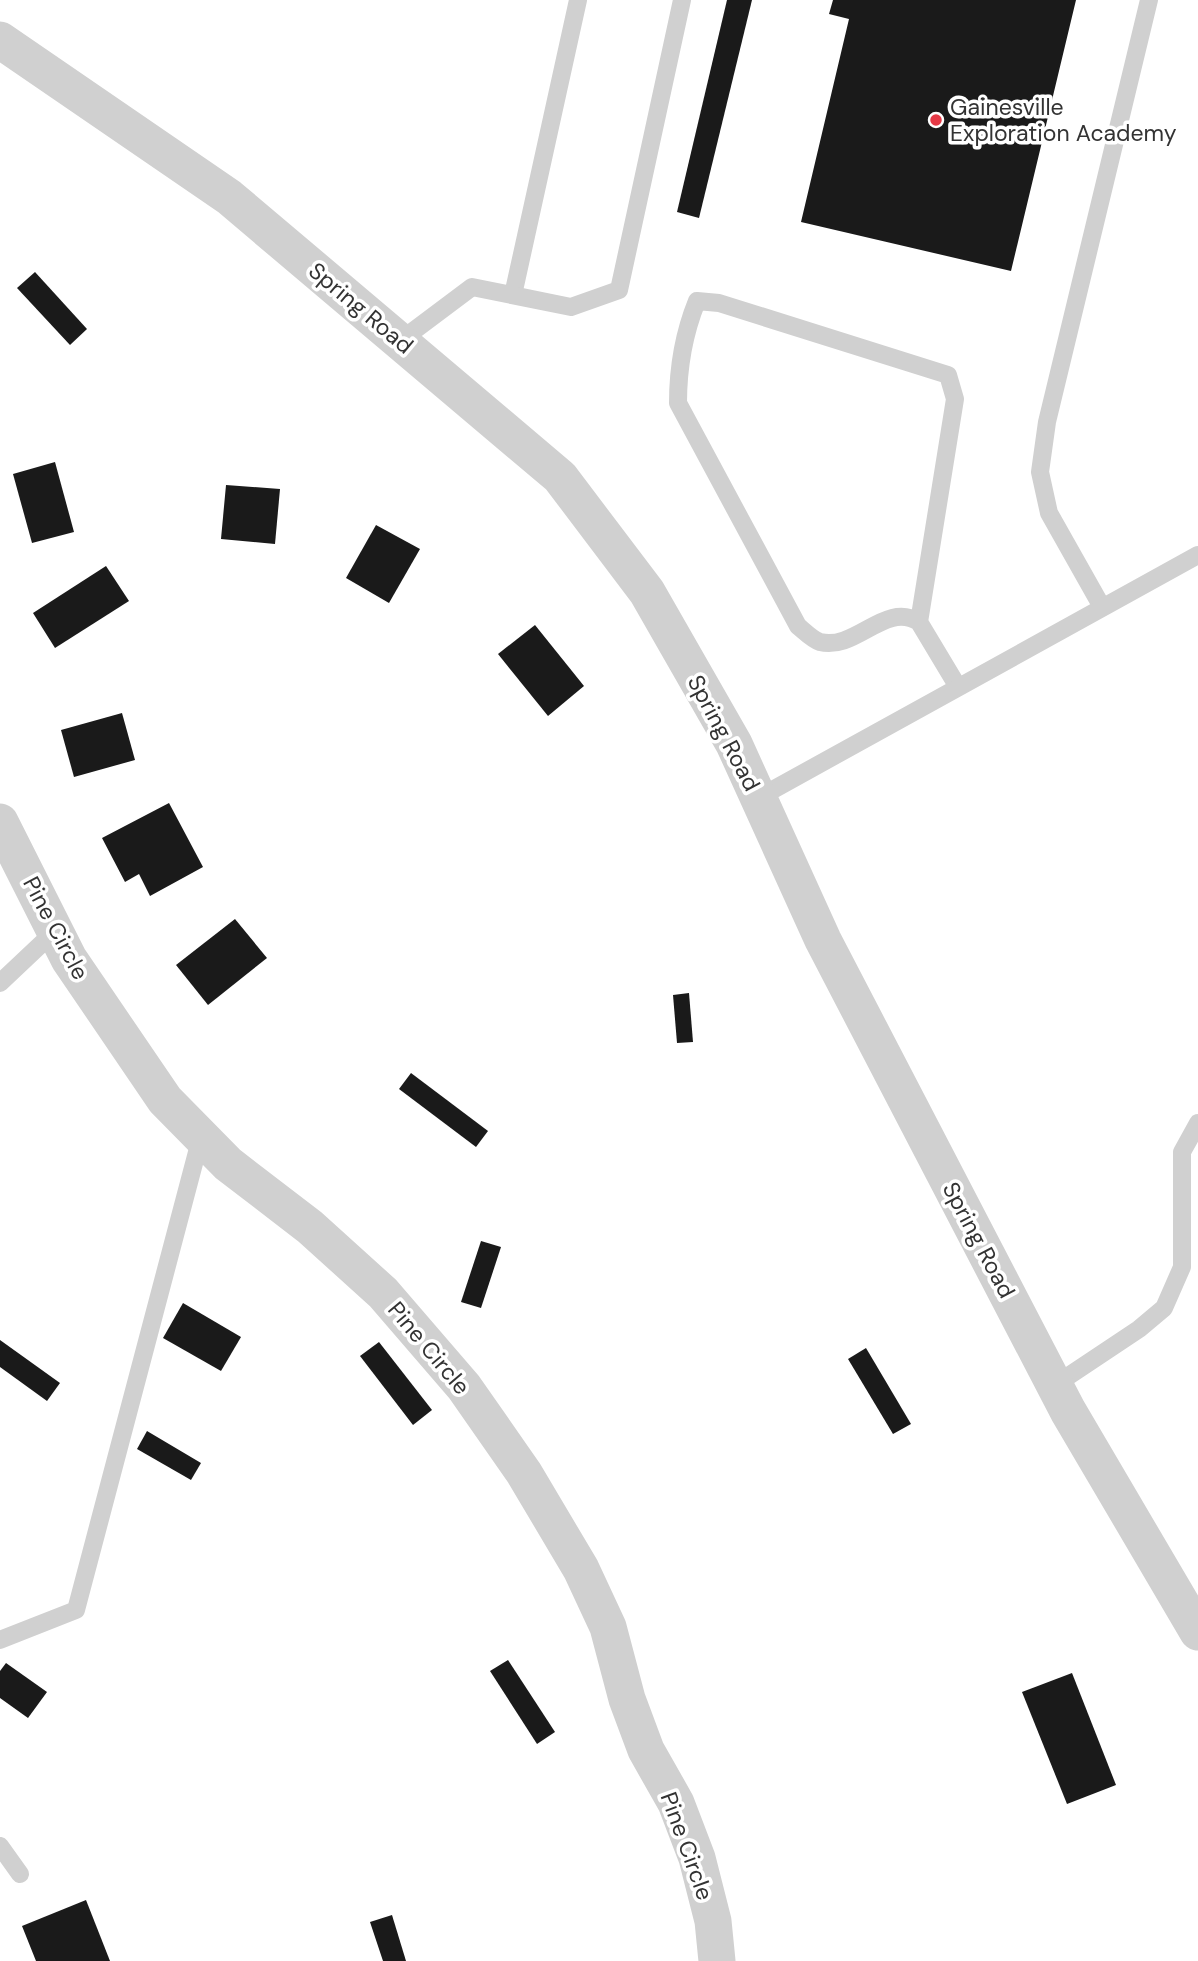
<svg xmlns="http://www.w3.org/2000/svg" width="1198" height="1961" viewBox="0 0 1198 1961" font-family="'DM Sans',sans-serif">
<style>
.building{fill:#1a1a1a}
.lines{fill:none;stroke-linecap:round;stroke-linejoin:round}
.lane{stroke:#d0d0d0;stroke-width:18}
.street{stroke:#d0d0d0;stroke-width:37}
.poi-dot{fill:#e63946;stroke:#fff;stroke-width:2.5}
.labels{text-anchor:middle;stroke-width:7;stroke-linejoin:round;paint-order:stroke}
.poi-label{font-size:23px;fill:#333;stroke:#fff;text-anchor:start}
.street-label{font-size:23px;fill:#333;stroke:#fff}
</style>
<rect width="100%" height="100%" fill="#fff"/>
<!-- building -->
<g class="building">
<polygon points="727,0 752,0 699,218 677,212"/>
<polygon points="833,0 1076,0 1011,271 801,222 849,19 829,14"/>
<polygon points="35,272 87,329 70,345 17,288"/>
<polygon points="55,462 74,532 32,543 13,474"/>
<polygon points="226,485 280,489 275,544 221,539"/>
<polygon points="376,525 420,549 389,603 346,578"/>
<polygon points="106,566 129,601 55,648 33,613"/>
<polygon points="535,625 584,686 548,716 498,654"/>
<polygon points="122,713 135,760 74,777 61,730"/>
<polygon points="169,803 203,867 150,896 139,874 125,882 102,838"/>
<polygon points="235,919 267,958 208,1005 176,965"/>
<polygon points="689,993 693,1042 677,1043 673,995"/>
<polygon points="411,1073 488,1131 476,1147 399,1089"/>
<polygon points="481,1241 501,1247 481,1308 461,1302"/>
<polygon points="183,1303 241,1337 221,1371 163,1338"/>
<polygon points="0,1340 60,1383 47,1401 0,1367"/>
<polygon points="379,1342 432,1410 413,1425 360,1356"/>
<polygon points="866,1348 911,1424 893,1434 848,1359"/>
<polygon points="147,1431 201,1463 191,1480 137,1449"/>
<polygon points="508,1660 555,1732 537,1744 490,1671"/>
<polygon points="6,1663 47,1692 28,1718 0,1698 0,1671"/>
<polygon points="1072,1673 1116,1785 1067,1804 1022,1692"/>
<polygon points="86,1900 110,1961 36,1961 22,1926"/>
<polygon points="392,1915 406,1961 383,1961 370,1922"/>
</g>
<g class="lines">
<!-- lane -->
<g class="lane">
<polyline points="513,295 578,0"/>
<polyline points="400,341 472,287 571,307 619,290 682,0"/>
<polyline points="1102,607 1049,513 1040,472 1047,422 1149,0"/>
<path d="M919 622 955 399 948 375 719 303 697 301C684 333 678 369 678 403L798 626C804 631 813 640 820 642 856 651 885 601 919 622L958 687"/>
<polyline points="758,798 1198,555"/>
<polyline points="0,983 55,931"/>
<polyline points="1055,1385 1139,1329 1164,1308 1182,1267 1182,1152 1198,1123"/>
<polyline points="0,1640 76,1610 201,1137"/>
<polyline points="0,1846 20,1874"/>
</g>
<!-- street -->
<g class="street">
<polyline points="0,40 229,197 560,477 647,592 734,744 823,940 1068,1411 1198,1632"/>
<polyline points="0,822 69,959 165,1100 228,1164 310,1227 383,1293 464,1387 524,1473 581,1569 608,1627 627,1699 646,1750 676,1803 697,1858 713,1921 717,1961"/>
</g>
</g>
<!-- markers -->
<circle class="poi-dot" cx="936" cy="120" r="7"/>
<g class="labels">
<!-- poi labels -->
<g class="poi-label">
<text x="950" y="115">Gainesville<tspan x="950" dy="26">Exploration Academy</tspan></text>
</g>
<!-- street labels -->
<g class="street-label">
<text transform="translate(361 308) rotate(40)" y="8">Spring Road</text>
<text transform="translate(724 733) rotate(62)" y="8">Spring Road</text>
<text transform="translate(56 928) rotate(62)" y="8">Pine Circle</text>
<text transform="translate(979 1240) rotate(62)" y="8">Spring Road</text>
<text transform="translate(429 1348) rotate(50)" y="8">Pine Circle</text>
<text transform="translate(687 1846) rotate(70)" y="8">Pine Circle</text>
</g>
</g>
</svg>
